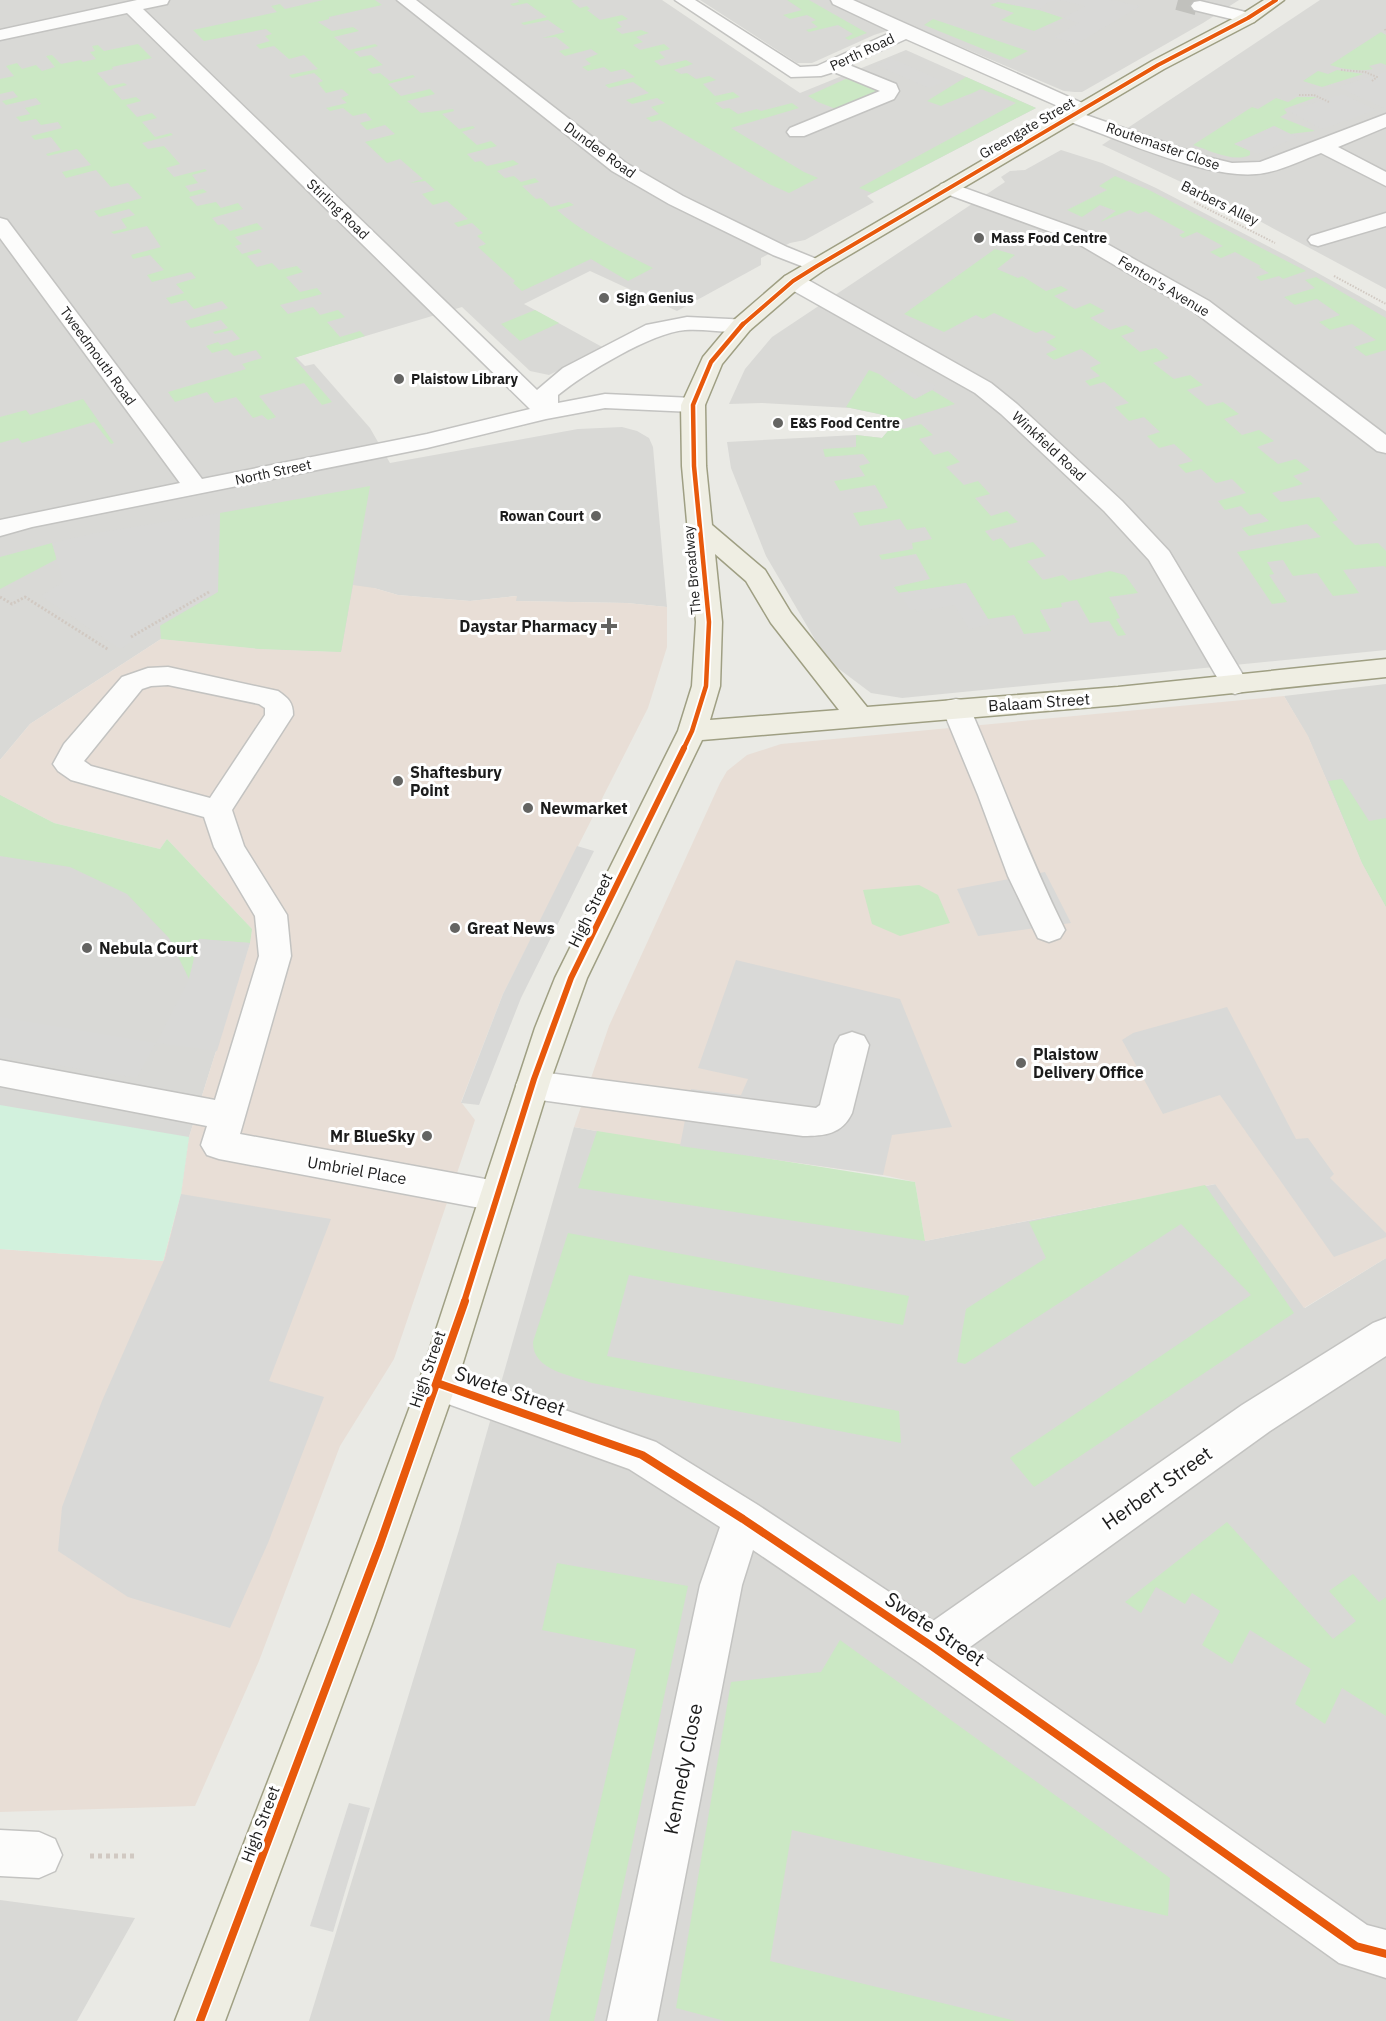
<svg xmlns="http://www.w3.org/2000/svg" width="1386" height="2021" viewBox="0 0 1386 2021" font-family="'IBM Plex Sans',sans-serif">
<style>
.residential{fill:#d9d9d6}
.commercial{fill:#e8ded6}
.grass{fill:#cbe8c4}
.park{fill:#d2f1dd}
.parking{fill:#d9d9d7}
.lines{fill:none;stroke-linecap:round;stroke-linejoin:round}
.minor-tunnel{stroke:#c1c1bd;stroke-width:20;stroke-dasharray:20 10;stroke-linecap:butt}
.minor-casing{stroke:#c3c3c1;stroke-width:3}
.major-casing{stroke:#9f9f83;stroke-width:3}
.path-far2{stroke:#d1c9c2;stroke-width:2;stroke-dasharray:1.5 1.5;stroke-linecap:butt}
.path-far1{stroke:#d1c9c2;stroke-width:3;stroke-dasharray:2 2;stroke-linecap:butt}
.path{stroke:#d1c9c2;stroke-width:5;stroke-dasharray:4 4;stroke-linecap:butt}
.minor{fill:#fcfcfb;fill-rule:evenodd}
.major{fill:#efeee3;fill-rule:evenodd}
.cycleway-far3-casing{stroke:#fff;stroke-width:6}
.cycleway-far2-casing{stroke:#fff;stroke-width:8}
.cycleway-far1-casing{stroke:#fff;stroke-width:10}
.cycleway-casing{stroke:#fff;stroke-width:11}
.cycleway-far3{stroke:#e8590c;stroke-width:4}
.cycleway-far2{stroke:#e8590c;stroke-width:4.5}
.cycleway-far1{stroke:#e8590c;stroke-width:6}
.cycleway{stroke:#e8590c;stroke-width:8}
.poi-dot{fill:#646462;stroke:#fff;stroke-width:2}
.labels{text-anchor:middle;stroke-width:6;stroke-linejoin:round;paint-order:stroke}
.far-street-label{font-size:14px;fill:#1c1c1c;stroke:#fff}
.far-poi-label{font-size:14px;font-weight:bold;fill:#1c1c1c;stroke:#fff;text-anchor:start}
.poi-label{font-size:16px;font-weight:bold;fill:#1c1c1c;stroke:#fff;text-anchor:start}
.street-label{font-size:16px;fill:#1c1c1c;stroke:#fff}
.near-street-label{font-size:20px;fill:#1c1c1c;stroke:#fff}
</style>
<rect width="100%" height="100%" fill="#eaeae5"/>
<!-- residential -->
<g class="residential">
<polygon points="0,0 662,0 800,93 906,50 1036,108 867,196 874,202 805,240 790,243 761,258 761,265 677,311 590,271 524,304 604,348 549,375 530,371 462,307 296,357 305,366 314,364 370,428 390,463 578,429 622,427 637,431 649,438 653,447 667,607 627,603 516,601 516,596 470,601 398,595 374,588 341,652 260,649 161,639 30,724 0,760"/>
<polygon points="700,0 1239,0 1203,23 1082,92 1075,92 1064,91 908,24 874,35 812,63 797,63"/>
<polygon points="1320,0 1386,0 1386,289 1226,203 1102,145"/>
<polygon points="1061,150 1102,163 1156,188 1289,257 1386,311 1386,650 902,698 871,693 827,660 766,556 731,468 727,442 856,435 882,438 893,425 888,423 883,415 850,408 762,403 729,404 745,369 772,337 1005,182 1001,177 1010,171 1025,170"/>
<polygon points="1386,684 1386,907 1362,863 1308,737 1284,696"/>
<polygon points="0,795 252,929 250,943 189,1137 181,1194 0,1249"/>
<polygon points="574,1127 680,1146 925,1241 1216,1184 1305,1308 1386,1258 1386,2021 309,2021 459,1530"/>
<polygon points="0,1900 135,1918 77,2021 0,2021"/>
</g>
<!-- commercial -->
<g class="commercial">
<polygon points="353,585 374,588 398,595 470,601 517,596 516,601 627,603 667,607 667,647 648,708 503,994 461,1102 475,1120 394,1359 340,1446 259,1661 195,1806 0,1812 0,1249 163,1261 181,1194 189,1137 250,943 252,929 167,839 160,849 54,823 0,795 0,760 30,724 161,639 260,649 341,652"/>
<polygon points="1284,696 1308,736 1362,863 1386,907 1386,1258 1304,1308 1215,1184 925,1241 915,1182 883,1175 680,1146 574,1127 609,1026 720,783 727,771 747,755 781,744"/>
</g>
<!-- grass -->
<g class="grass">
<path d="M323 0H375L382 5 329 17V19L318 22 332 31 353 27 359 31 334 37 349 50 375 44 378 46 354 52 360 57 371 55 383 65 367 69 373 74 380 73 390 81 413 75 415 77 388 84 401 96 430 89 435 94 407 101 421 113 453 109 454 111 442 114 459 129 473 126 475 128 462 132 477 145 491 141 497 146 467 154 475 162 481 161 487 166 513 160 519 164 497 171 505 178 514 176 521 182 535 178 539 182 522 186 536 199 541 198 551 207 569 202 574 205 557 210C586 235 619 251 653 268L628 281 591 259 522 291 513 283 515 281 478 247 486 244 477 236 483 233 472 223 458 227 454 223 468 219 447 201 433 205 422 194 435 190 425 181 410 183 423 179 400 159 387 163 365 142 395 134 385 125 367 130 360 123 372 120 366 113 353 116 343 108 330 111 326 108 347 103 341 98 349 95 342 89 326 93 318 83 323 81 314 73 292 78 289 75 318 69 304 55 289 59 274 46 260 49 256 45 270 41 265 36 272 34 266 29 204 41 193 30 277 12 271 6 280 4 285 9Z"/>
<polygon points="518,0 574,0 571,1 580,8 587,6 590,9 587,10 600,20 622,15 628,19 617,22 622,27 615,29 622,34 641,30 649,33 636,37 643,42 633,45 640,50 664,44 670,49 659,52 665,58 654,61 661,66 686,60 693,64 674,70 681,74 687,73 696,79 709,76 716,80 703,84 715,96 733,92 740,97 715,103 723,109 729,108 738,114 757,109 761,111 792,103 799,108 731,128 804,172 818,178 789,193 769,184 660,120 652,122 646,118 659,114 651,107 665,103 657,98 632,104 626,100 649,93 633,82 609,88 605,85 635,77 624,69 611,72 604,67 588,71 582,67 591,64 585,59 598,54 591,49 565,56 559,51 570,48 556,37 542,38 565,32 548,20 524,25 521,23 547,17 527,3 513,6 510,4 519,2"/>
<polygon points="787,0 809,0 867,33 849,40 845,38 853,34 838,25 809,32 806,30 818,27 811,22 816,20 807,15 790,19 783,15 802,10"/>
<polygon points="998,2 1039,10 1063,18 1034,31 1001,20 1014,13 990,5"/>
<polygon points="933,19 1016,47 1028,51 1010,60 924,25"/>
<path d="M1381 32 1386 35V65L1381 63 1369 66 1373 69C1359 72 1343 69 1330 65Z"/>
<polygon points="138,44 152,58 112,67 113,69 97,73 109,86 124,83 127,85 112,89 122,100 136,97 141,101 126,105 137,117 152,113 157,118 142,122 155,137 171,133 173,135 142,143 148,149 164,146 180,164 166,168 174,177 205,169 207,171 192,175 198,183 185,186 190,192 203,189 207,192 189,197 197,206 216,202 221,208 238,203 243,209 212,218 218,225 223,224 230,231 257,223 263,229 235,237 242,244 235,246 242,254 259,249 262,252 247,256 257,267 272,263 279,270 297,266 303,272 286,277 300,292 317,288 322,294 280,305 288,314 313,307 320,315 338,310 345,317 327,322 340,337 360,331 365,336 294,358 332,402 322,405 304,383 259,396 276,417 268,420 262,415 253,418 236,397 215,403 207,392 175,402 168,392 246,369 242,364 262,358 256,350 234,356 227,349 212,353 206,346 218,342 221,345 240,339 232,330 215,334 213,332 228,328 221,320 191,328 185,321 228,308 222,301 194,309 186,300 171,304 166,298 184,293 176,284 196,278 191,272 152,282 147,275 164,270 150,255 133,259 131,255 161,247 147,226 114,234 111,232 127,228 121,219 135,215 129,209 99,217 94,211 142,198 128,183 111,187 96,170 66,178 62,172 91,165 77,149 48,156 46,154 61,150 51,137 35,140 31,136 62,128 58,122 41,125 36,119 21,122 16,117 30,114 25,108 41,104 36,98 6,105 2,101 18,97 13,91 0,94 0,79 14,76 6,66 17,63 22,69 36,65 42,71 55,67 46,56 52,55 61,64 81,60 83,62 96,59 90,52 95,51 92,46 98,45 104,51"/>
<polygon points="1337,70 1363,74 1322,87 1303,81 1318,71 1328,74"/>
<polygon points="850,77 878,89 877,95 841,111 818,102 808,96"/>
<path d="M966 77 1036 108 872 193 859 188 1016 103 981 89C967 96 955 99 941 106L927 101Z"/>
<path d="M1297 97H1317L1284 109 1287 113 1280 117 1315 131 1290 134 1274 126 1235 144 1250 151V155C1233 163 1209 150 1193 145L1252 107 1258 109 1276 98 1288 102Z"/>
<polygon points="1115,176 1149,190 1306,271 1283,279 1279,276 1261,281 1256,277 1269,273 1259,267 1261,266 1235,252 1221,258 1210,252 1223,246 1197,232 1183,238 1179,235 1185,232 1146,211 1138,214 1130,210 1100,222 1116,211 1100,205 1082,217 1067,210 1107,190 1099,186"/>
<polygon points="995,249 1015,255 997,269 1018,278 1022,276 1046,291 1061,286 1068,290 1054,296 1075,309 1090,303 1105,311 1090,318 1110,330 1126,325 1135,331 1121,336 1140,352 1156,348 1169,358 1153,363 1174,379 1190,375 1203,385 1187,390 1207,406 1223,402 1239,414 1224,419 1242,435 1259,430 1274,441 1257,447 1278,464 1296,459 1310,470 1293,476 1303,484 1272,493 1281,502 1319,497 1338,520 1332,522 1355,545 1378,543 1386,551 1386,568 1384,566 1343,570 1359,593 1333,596 1317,573 1293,576 1283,560 1267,562 1274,574 1269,575 1287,602 1272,604 1237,552 1321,537 1307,524 1249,536 1242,528 1269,521 1260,513 1250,515 1241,506 1225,510 1218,501 1246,493 1232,479 1216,483 1201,469 1186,473 1178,465 1193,461 1174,444 1159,448 1147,436 1160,432 1144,417 1129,421 1115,407 1129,403 1104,382 1090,386 1085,381 1100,376 1090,368 1101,363 1081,349 1054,360 1046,354 1057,349 1046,342 1056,337 1043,330 1036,333 994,313 983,319 976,315 944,332 904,314"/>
<polygon points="1316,277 1386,318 1386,350 1366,356 1354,347 1376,340 1352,324 1330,330 1319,322 1340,315 1317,299 1295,305 1284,297 1315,288 1305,280"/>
<polygon points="535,310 559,323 520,341 501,324"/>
<polygon points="869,370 879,374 915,399 932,390 955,404 895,422 903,429 921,424 933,435 919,439 934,455 948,451 960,462 946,467 964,485 978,481 990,494 975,498 991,516 1007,511 1018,522 985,531 993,541 1001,538 1010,548 1033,542 1046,556 1027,561 1043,580 1063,575 1069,581 1110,571 1125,575 1138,593 1109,597 1120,618 1116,619 1126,635 1118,636 1109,621 1090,623 1077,600 1061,603 1062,607 1040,610 1051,631 1024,634 1014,615 988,619 966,583 899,593 894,587 930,579 916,554 882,560 879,555 913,549 912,543 932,539 925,527 907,530 900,519 860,526 853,513 888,508 875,485 840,491 834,481 865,476 859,466 870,463 863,454 825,457 823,449 856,447 856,435 882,438 893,425 888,423 884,415 846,407"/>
<polygon points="83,399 114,443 111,444 94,422 22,443 18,438 0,443 0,417 26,410 30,415"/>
<polygon points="370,486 341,652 260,649 161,639 160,625 217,592 220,513"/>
<polygon points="52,543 57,559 0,589 0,557"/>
<polygon points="1342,779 1369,821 1386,818 1386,907 1362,863 1328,781"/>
<polygon points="0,795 54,823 160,849 167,839 252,929 250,943 199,939 189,979 169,938 127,894 70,867 0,856"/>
<polygon points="919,885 938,895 950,923 900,936 872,924 863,890"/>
<polygon points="597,1131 915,1182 925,1241 578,1188"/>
<polygon points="1205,1185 1294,1313 1034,1487 1010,1458 1251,1295 1181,1224 965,1364 957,1362 966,1309 1046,1258 1029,1222"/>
<path d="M568 1233 909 1296 903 1325 629 1275 607 1356 899 1411 901 1443 592 1383C570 1375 532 1370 533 1342Z"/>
<polygon points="1227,1522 1333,1639 1356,1621 1329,1591 1353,1574 1379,1602 1386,1597 1386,1716 1342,1688 1325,1724 1295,1704 1311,1669 1250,1630 1232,1664 1202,1645 1220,1611 1192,1593 1185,1604 1156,1587 1141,1613 1125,1602"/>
<polygon points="557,1563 688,1586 594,2021 549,2021 636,1649 542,1630"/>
<polygon points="840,1640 1170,1878 1168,1916 792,1830 770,1961 1016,2021 725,2021 676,2008 731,1682 821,1672"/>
</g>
<!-- park -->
<polygon class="park" points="0,1105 189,1137 181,1194 163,1261 0,1249"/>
<!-- parking -->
<g class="parking">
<polygon points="991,0 1111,0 1140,6 1076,44 1054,37 1079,23 1063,18 1086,6 1059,0 1048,2 1039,10"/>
<polygon points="891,58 944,82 929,88 876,65"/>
<polygon points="1386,71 1386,109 1338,87 1382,73"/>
<polygon points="1342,94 1376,110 1322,129 1289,111"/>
<polygon points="1274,126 1297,137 1258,154 1234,144"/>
<polygon points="903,367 937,387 915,399 883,377"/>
<polygon points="220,513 218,592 120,649 41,596 63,582 52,543 96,533"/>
<polygon points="966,583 991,624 969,629 954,605 917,612 915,609 910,610 899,593"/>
<polygon points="577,846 594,851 521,998 479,1105 461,1103 503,994"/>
<polygon points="1045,872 1071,923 978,936 957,889"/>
<polygon points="199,939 250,943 217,1051 156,1043 137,1078 0,1056 0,1017 156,1043 189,979"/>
<polygon points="736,960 900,999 952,1127 892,1135 883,1175 680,1146 691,1089 741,1095 748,1079 698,1068"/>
<polygon points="1227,1007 1296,1139 1308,1138 1334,1174 1330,1178 1386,1233 1386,1237 1334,1257 1220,1095 1163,1114 1122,1040 1133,1033"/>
<polygon points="181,1194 331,1219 269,1381 324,1397 268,1543 230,1628 128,1597 58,1551 62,1507 102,1401 165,1258"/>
<polygon points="349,1803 370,1808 333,1932 310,1926"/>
</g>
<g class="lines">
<!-- minor-tunnel -->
<polyline class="minor-tunnel" points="1178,0 1200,6"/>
<!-- minor casing -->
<g class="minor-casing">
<g id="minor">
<path d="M137 0H169L167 4 143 9 537 390 563 368 646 325 687 317 750 320 753 325 750 330C729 335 706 328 685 330 651 333 585 373 558 395V403L605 394 693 398 701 400 705 405 701 410 693 412 605 408 546 419 427 448 32 527 0 536V520L180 483 0 238V218L7 220 202 479 427 434 530 409 127 13 0 40V30Z"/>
<polygon points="397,0 416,0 626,163 683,196 787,247 824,262 828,266 824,270 817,272 773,255 669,204 612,171"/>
<path d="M675 0H695L800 67 817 66 892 32 833 4 831 0H853L1089 106 1091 110 1086 115 1207 157 1232 163 1260 162 1386 114V127L1338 147 1386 172V186L1321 153C1302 160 1283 170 1264 173 1213 183 1116 138 1065 120L1063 116 1069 111 906 39 849 65 896 84 899 91 894 99 804 136H790L787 132 790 128 880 91 834 72 821 76 791 77Z"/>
<polygon points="1200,1 1254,14 1257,18 1254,22 1248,23 1194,10 1191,6 1194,2"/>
<polygon points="948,182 1084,231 1209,301 1386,435 1386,453 1377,451 1193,311 1070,239 941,192 938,188 941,184"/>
<polygon points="1386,213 1386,226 1318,246 1311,244 1308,240 1311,236"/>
<polygon points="793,275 801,276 991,383 1017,404 1122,501 1169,551 1249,685 1245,691 1235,694 1225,691 1149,560 1104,511 1001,414 975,393 785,286 782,281 785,276"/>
<path d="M168 667 278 691C288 698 293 702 293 715L232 810 244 846 287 915 291 956 240 1134 496 1181 509 1185 514 1196 509 1207 496 1211 219 1159 207 1155 201 1145 207 1126 0 1086V1060L215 1100 259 956 255 916 214 847 204 817 71 780 58 771 53 764 64 744 122 677 148 668ZM168 685 259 704 265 708V715L210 798 91 766 84 761 142 689 151 686Z"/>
<path d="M956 699 966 701 970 708C1002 782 1029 858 1065 930L1060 938 1049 942 1038 938 1008 876 978 795 942 708 946 701Z"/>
<path d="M852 1032 864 1036 869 1045 852 1113C842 1134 825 1136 803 1136L533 1099 521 1095 516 1085 521 1075 533 1071 816 1108 820 1105 835 1045 840 1036Z"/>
<polygon points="1386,1318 1386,1356 1270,1431 970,1647 1367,1925 1386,1930 1386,1978 1339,1963 918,1662 753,1550 742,1585 657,2021 607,2021 700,1585 720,1527 629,1469 423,1395 418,1383 423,1371 437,1365 656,1442 758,1505 933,1621 1242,1405 1373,1323"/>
<polygon points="0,1830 39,1832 55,1839 62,1855 55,1871 39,1878 0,1876"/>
</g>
</g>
<!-- major casing -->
<g class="major-casing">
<path id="major" d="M1264 0H1284L1254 22 1164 69 824 270 801 286 750 330 722 364 705 405 706 466 712 525 765 570 791 613 867 707 1118 687 1386 659V677L1118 705 702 740 587 978 551 1079 456 1385 372 1624 225 2021H175L329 1624 418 1385 535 1028 555 978 678 731 692 686 696 622 682 466 681 405 703 357 734 320 785 276 1152 61 1242 14ZM715 554 746 581 771 623 839 710 710 720 720 686 722 622Z"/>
</g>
<!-- path-far2 -->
<g class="path-far2">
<polyline points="1385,29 1386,32"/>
<polyline points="1341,70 1365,72 1377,77 1372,81"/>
<polyline points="1299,95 1314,95 1329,102"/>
<polyline points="1194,202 1275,243"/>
<polyline points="1334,276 1386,304"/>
</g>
<!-- path-far1 -->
<g class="path-far1">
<polyline points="0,597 12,604 25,597 109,650"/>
<polyline points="131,637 209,592"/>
</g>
<!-- path -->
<polyline class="path" points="90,1856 137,1856"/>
<!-- minor -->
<use href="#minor" class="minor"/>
<!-- major -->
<use href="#major" class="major"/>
<!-- cycleway-far3 casing -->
<g class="cycleway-far3-casing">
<polyline id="cycleway-far3" points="741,326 793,281 817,266 1158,65 1248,18 1276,0"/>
</g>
<!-- cycleway-far2 casing -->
<g class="cycleway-far2-casing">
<polyline id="cycleway-far2" points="683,750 692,731 706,686 709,622 694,466 693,405 711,362 743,324"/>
</g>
<!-- cycleway-far1 casing -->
<g class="cycleway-far1-casing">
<polyline id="cycleway-far1" points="464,1302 534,1079 571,978 684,748"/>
</g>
<!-- cycleway casing -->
<g class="cycleway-casing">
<g id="cycleway">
<polyline points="437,1383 642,1455 743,1519 933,1647 1356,1946 1386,1954"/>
<polyline points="200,2021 380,1544 465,1301"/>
</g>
</g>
<!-- cycleway-far3 -->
<use href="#cycleway-far3" class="cycleway-far3"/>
<!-- cycleway-far2 -->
<use href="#cycleway-far2" class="cycleway-far2"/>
<!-- cycleway-far1 -->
<use href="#cycleway-far1" class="cycleway-far1"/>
<!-- cycleway -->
<use href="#cycleway" class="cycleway"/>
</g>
<!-- markers -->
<g class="poi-dot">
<circle cx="979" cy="238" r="6"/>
<circle cx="604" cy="298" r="6"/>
<circle cx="399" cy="379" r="6"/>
<circle cx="778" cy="423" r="6"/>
<circle cx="596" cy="516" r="6"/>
<path d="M606 617h6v6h6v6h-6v6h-6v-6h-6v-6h6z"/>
<circle cx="398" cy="781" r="6"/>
<circle cx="528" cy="808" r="6"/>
<circle cx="455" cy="928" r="6"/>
<circle cx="87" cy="948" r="6"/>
<circle cx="1021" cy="1063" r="6"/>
<circle cx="427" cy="1136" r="6"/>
</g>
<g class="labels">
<!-- far-street labels -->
<g class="far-street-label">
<text transform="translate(862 52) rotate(-25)" y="5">Perth Road</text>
<text transform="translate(1027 128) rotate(-30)" y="5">Greengate Street</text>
<text transform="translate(1163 146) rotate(19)" y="5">Routemaster Close</text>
<text transform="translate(600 150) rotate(36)" y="5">Dundee Road</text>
<text transform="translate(1220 203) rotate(26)" y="5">Barbers Alley</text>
<text transform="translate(338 209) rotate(44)" y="5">Stirling Road</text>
<text transform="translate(1164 286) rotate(31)" y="5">Fenton's Avenue</text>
<text transform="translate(98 356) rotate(54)" y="5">Tweedmouth Road</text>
<text transform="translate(1049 446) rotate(43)" y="5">Winkfield Road</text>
<text transform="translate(273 472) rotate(-12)" y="5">North Street</text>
<text transform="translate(692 570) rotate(-95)" y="5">The Broadway</text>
</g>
<!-- far-poi labels -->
<g class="far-poi-label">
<text x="991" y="243">Mass Food Centre</text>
<text x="616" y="303">Sign Genius</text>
<text x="411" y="384">Plaistow Library</text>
<text x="790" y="428">E&amp;S Food Centre</text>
<text x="584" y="521" text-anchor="end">Rowan Court</text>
</g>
<!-- poi labels -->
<g class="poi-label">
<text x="597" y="632" text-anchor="end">Daystar Pharmacy</text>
<text x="410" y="778">Shaftesbury<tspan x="410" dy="18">Point</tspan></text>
<text x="540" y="814">Newmarket</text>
<text x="467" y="934">Great News</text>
<text x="99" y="954">Nebula Court</text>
<text x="1033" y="1060">Plaistow<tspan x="1033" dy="18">Delivery Office</tspan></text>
<text x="415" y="1142" text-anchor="end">Mr BlueSky</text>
</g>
<!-- street labels -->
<g class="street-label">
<text transform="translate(1039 702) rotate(-4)" y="6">Balaam Street</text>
<text transform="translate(590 910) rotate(-64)" y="6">High Street</text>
<text transform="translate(357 1170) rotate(10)" y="6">Umbriel Place</text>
<text transform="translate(427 1369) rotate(-71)" y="6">High Street</text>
<text transform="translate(260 1824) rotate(-69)" y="6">High Street</text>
</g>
<!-- near-street labels -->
<g class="near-street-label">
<text transform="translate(510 1391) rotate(19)" y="7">Swete Street</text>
<text transform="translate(1157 1488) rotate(-35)" y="7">Herbert Street</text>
<text transform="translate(935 1629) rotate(34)" y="7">Swete Street</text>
<text transform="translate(683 1769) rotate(-79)" y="7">Kennedy Close</text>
</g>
</g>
</svg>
